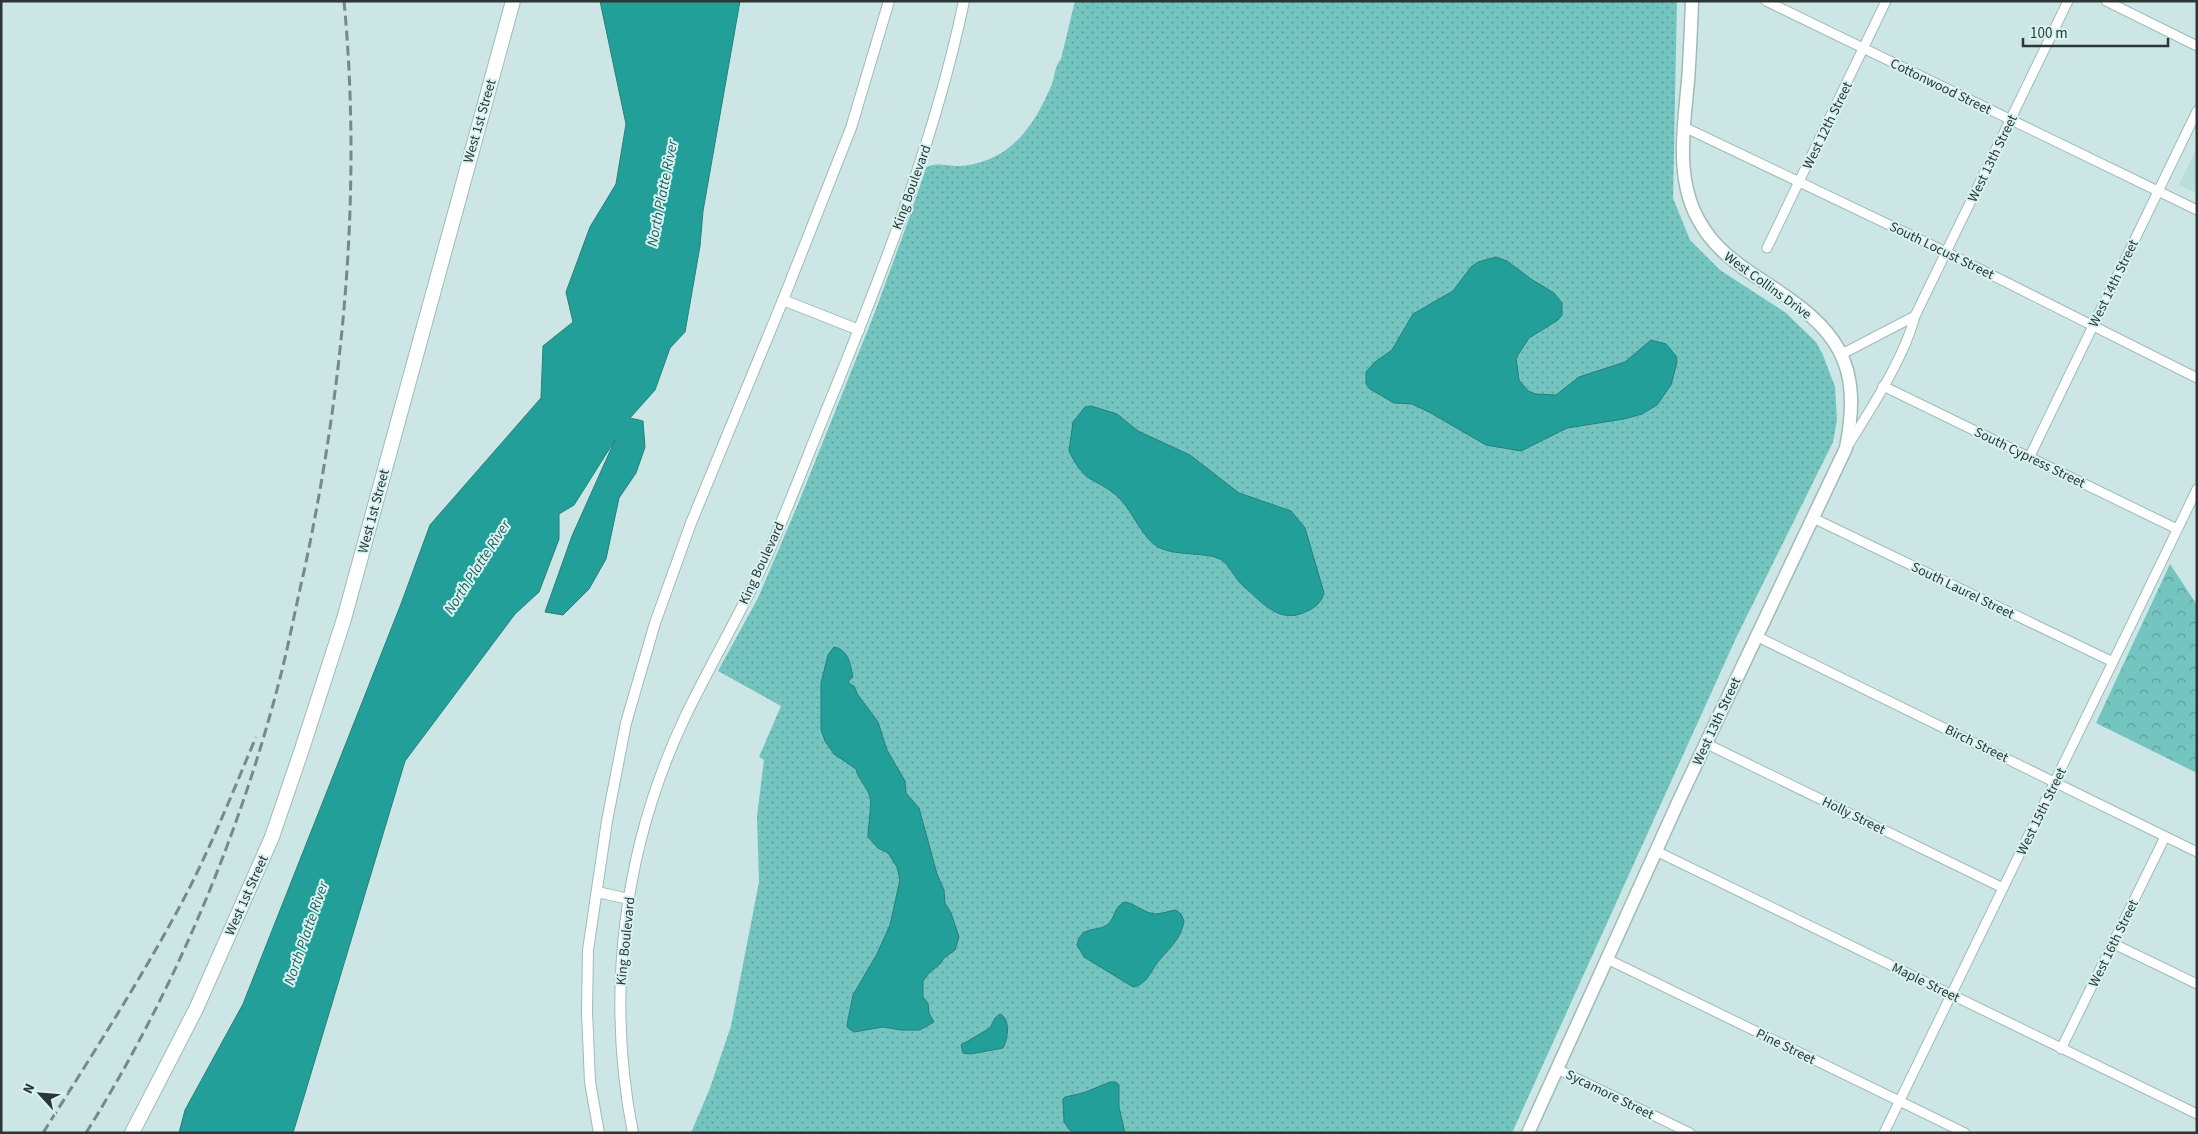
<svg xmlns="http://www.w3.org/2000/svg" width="2198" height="1134" viewBox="0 0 2198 1134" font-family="'Source Sans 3',sans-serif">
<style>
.built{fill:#b8ddda}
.grass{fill:url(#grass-dots)}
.park{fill:url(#park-crowns)}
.water{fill:#239f9a;stroke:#25807c}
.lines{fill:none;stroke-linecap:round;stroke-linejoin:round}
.minor-casing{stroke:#a0bab8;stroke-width:11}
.tertiary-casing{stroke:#a0bab8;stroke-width:12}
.secondary-casing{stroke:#a0bab8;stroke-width:15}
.primary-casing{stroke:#a0bab8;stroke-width:16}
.minor{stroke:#fff;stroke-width:9}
.tertiary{stroke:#fff;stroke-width:10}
.secondary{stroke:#fff;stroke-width:12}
.primary{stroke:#fff;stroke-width:14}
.rail{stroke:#778a88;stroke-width:3;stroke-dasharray:10 5;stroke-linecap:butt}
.labels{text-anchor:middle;stroke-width:4;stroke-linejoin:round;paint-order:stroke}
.street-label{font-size:14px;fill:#2b3635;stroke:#d8f3f1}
.water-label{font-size:15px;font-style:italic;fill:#22605d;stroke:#d8f3f1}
</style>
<defs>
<pattern id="grass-dots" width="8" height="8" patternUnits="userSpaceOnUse" patternTransform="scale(1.25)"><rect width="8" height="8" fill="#74c4bf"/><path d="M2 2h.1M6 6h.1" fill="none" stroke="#5fa09c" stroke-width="1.8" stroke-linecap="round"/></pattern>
<pattern id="park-crowns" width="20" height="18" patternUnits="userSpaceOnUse" patternTransform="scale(1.25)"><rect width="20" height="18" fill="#74c4bf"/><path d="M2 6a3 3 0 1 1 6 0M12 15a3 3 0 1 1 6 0" fill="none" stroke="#5fa09c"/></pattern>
</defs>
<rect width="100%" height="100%" fill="#cbe6e4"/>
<!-- built -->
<polygon class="built" points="2197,148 2197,193 2179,185"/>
<!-- grass -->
<path class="grass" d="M1075 1H1677L1673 198 1690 240 1720 270 1786 313 1816 342 1823 355 1835 387 1837 420 1833 442 1736 638 1512 1133H691L710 1088 731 1026 759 882 757 816 764 760 759 757 781 706 718 671 758 598 798 504 875 312 907 224 926 168C935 161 949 167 960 166 975 165 990 160 1003 152 1027 136 1041 110 1052 84 1055 76 1055 65 1061 59Z"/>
<!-- park -->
<polygon class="park" points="2170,564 2197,605 2197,773 2096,723"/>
<!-- water -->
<g class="water">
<polygon points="600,1 740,1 703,211 700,246 685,332 670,348 655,390 630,418 643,421 645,447 636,473 619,498 606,559 589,589 563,615 545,612 572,536 615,440 574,505 559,514 559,539 539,592 515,614 405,761 293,1133 179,1133 185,1110 243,1004 401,604 430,525 541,398 543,346 573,322 566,292 590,227 616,184 626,124"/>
<polygon points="1496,257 1507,261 1531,279 1554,293 1562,303 1562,315 1558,320 1529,338 1516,358 1519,380 1528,391 1536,394 1556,395 1579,377 1625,362 1651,340 1666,344 1676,356 1677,362 1671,385 1657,405 1642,414 1624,419 1567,428 1521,451 1486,445 1429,412 1412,404 1394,403 1370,389 1366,384 1366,372 1375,362 1392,350 1413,314 1453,291 1471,267 1478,262"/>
<path d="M1091 406 1117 414 1138 431 1190 455 1239 493 1291 511 1305 528 1324 593C1321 604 1313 609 1303 613 1281 622 1265 606 1250 592 1246 588 1240 584 1237 579 1231 571 1228 564 1220 559 1207 552 1176 556 1160 548 1143 540 1133 512 1120 499 1111 489 1100 485 1089 478 1080 472 1074 461 1069 451L1073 422 1085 407Z"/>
<path d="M834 647C849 650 850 664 853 677L849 680V684L854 686 858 695 878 722 887 750 905 781 906 793 919 808 937 874 944 890 945 903 951 913 959 937 955 950 944 958 940 964 928 974 923 981V997L928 1003 929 1013 934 1022 920 1030H901L883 1027 854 1032 848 1028 847 1025 853 995 877 954 890 925 900 880 897 867 888 853 878 848 868 837C868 827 872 805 870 797 867 787 857 777 856 769L834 754 825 741 821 730V683L828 655Z"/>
<path d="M1125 902C1136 904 1144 913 1155 914 1162 914 1168 911 1176 910L1181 914 1184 921C1181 940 1168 949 1157 963 1150 973 1146 985 1133 987L1084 957 1077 945C1081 924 1098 933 1108 924 1116 917 1114 906 1125 902Z"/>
<path d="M1000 1014C1011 1019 1008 1039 1003 1048L971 1054 963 1053 961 1045 990 1028 995 1018Z"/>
<polygon points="1110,1082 1116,1082 1119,1085 1119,1107 1125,1133 1072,1133 1064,1122 1063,1099 1065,1097 1083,1093"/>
</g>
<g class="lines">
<!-- minor casing -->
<g class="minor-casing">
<g id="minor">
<polyline points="1766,1 2197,210"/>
<polyline points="2106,1 2197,46"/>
<polyline points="1684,127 1946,252 2197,378"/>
<polyline points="1767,248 1886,1"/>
<polyline points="1842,354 1915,316"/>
<polyline points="1883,386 2177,529"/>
<path d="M1849 444C1872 407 1904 358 1915 316L2068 1"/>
<polyline points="2030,456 2197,111"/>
<polyline points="1813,518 2113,662"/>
<polyline points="1756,636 2197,852"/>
<polyline points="1705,743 2003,888"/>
<polyline points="1656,851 2197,1114"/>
<polyline points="2112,943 2197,984"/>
<polyline points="1607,959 1965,1133"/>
<polyline points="2061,1049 2165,837"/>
<polyline points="1557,1069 1690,1133"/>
<polyline points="1884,1133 2197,489"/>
</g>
</g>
<!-- tertiary casing -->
<g class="tertiary-casing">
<g id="tertiary">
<polyline points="783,300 859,330"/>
<polyline points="597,892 629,899"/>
<polyline points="599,1133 590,1082 587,1011 588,950 607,821 626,723 655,623 691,523 783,300 851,128 889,1"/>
<path d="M633 1133C605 992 624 846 685 717 711 663 742 611 767 556 791 501 812 444 835 389 886 263 936 135 964 1"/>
</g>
</g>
<!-- secondary casing -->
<g class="secondary-casing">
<path id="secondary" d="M1528 1133 1680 798 1846 448C1863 361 1837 329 1766 283 1738 265 1714 249 1698 219 1675 177 1684 126 1688 81 1690 54 1691 28 1692 1"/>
</g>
<!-- primary casing -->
<g class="primary-casing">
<polyline id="primary" points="132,1133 196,1009 272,837 302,749 344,619 513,1"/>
</g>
<!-- minor -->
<use href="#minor" class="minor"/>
<!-- tertiary -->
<use href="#tertiary" class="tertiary"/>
<!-- secondary -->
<use href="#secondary" class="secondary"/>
<!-- primary -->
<use href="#primary" class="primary"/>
<!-- rail -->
<g class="rail">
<path d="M43 1133C90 1058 138 984 180 906 209 852 232 794 256 737"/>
<path d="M86 1133C172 995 238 840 279 682 289 644 296 605 305 567 344 382 362 190 344 1"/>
</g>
</g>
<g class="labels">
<!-- street labels -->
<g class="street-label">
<text transform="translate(1941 86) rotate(26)" y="5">Cottonwood Street</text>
<text transform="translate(479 121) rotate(-74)" y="5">West 1st Street</text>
<text transform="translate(1827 125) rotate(-64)" y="5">West 12th Street</text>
<text transform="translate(1992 158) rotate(-64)" y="5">West 13th Street</text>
<text transform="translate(911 187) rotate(-70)" y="5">King Boulevard</text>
<text transform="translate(1942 250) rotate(26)" y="5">South Locust Street</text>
<text transform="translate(2113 283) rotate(-64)" y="5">West 14th Street</text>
<text transform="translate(1768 285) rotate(36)" y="5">West Collins Drive</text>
<text transform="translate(2030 457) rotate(26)" y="5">South Cypress Street</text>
<text transform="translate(373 511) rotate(-75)" y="5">West 1st Street</text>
<text transform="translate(761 563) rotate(-65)" y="5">King Boulevard</text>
<text transform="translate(1963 590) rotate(26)" y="5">South Laurel Street</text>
<text transform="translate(1716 721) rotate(-65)" y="5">West 13th Street</text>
<text transform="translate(1977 743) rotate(26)" y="5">Birch Street</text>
<text transform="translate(2041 811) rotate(-64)" y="5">West 15th Street</text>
<text transform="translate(1854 815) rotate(26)" y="5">Holly Street</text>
<text transform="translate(246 895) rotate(-66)" y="5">West 1st Street</text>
<text transform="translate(625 941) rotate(-84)" y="5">King Boulevard</text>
<text transform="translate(2113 943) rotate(-64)" y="5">West 16th Street</text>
<text transform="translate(1926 982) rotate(26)" y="5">Maple Street</text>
<text transform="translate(1786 1046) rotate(26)" y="5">Pine Street</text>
<text transform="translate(1610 1094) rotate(26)" y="5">Sycamore Street</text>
</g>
<!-- water labels -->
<g class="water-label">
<text transform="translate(662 193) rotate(-79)" y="5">North Platte River</text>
<text transform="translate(477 567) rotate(-57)" y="5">North Platte River</text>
<text transform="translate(306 933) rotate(-71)" y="5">North Platte River</text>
</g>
</g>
<!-- border -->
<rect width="2198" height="1134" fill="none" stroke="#2b3635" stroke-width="5"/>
<!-- north arrow -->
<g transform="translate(40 1094) rotate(296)" stroke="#d8f3f1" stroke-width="4" paint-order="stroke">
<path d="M0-4L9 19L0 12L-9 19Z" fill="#2b3635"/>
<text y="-8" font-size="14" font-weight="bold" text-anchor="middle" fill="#2b3635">N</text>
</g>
<!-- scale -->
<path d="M2023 38v8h145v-8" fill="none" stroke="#2b3635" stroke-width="2.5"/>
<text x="2030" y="38" font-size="15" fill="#2b3635" stroke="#d8f3f1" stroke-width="4" paint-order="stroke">100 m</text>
</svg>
